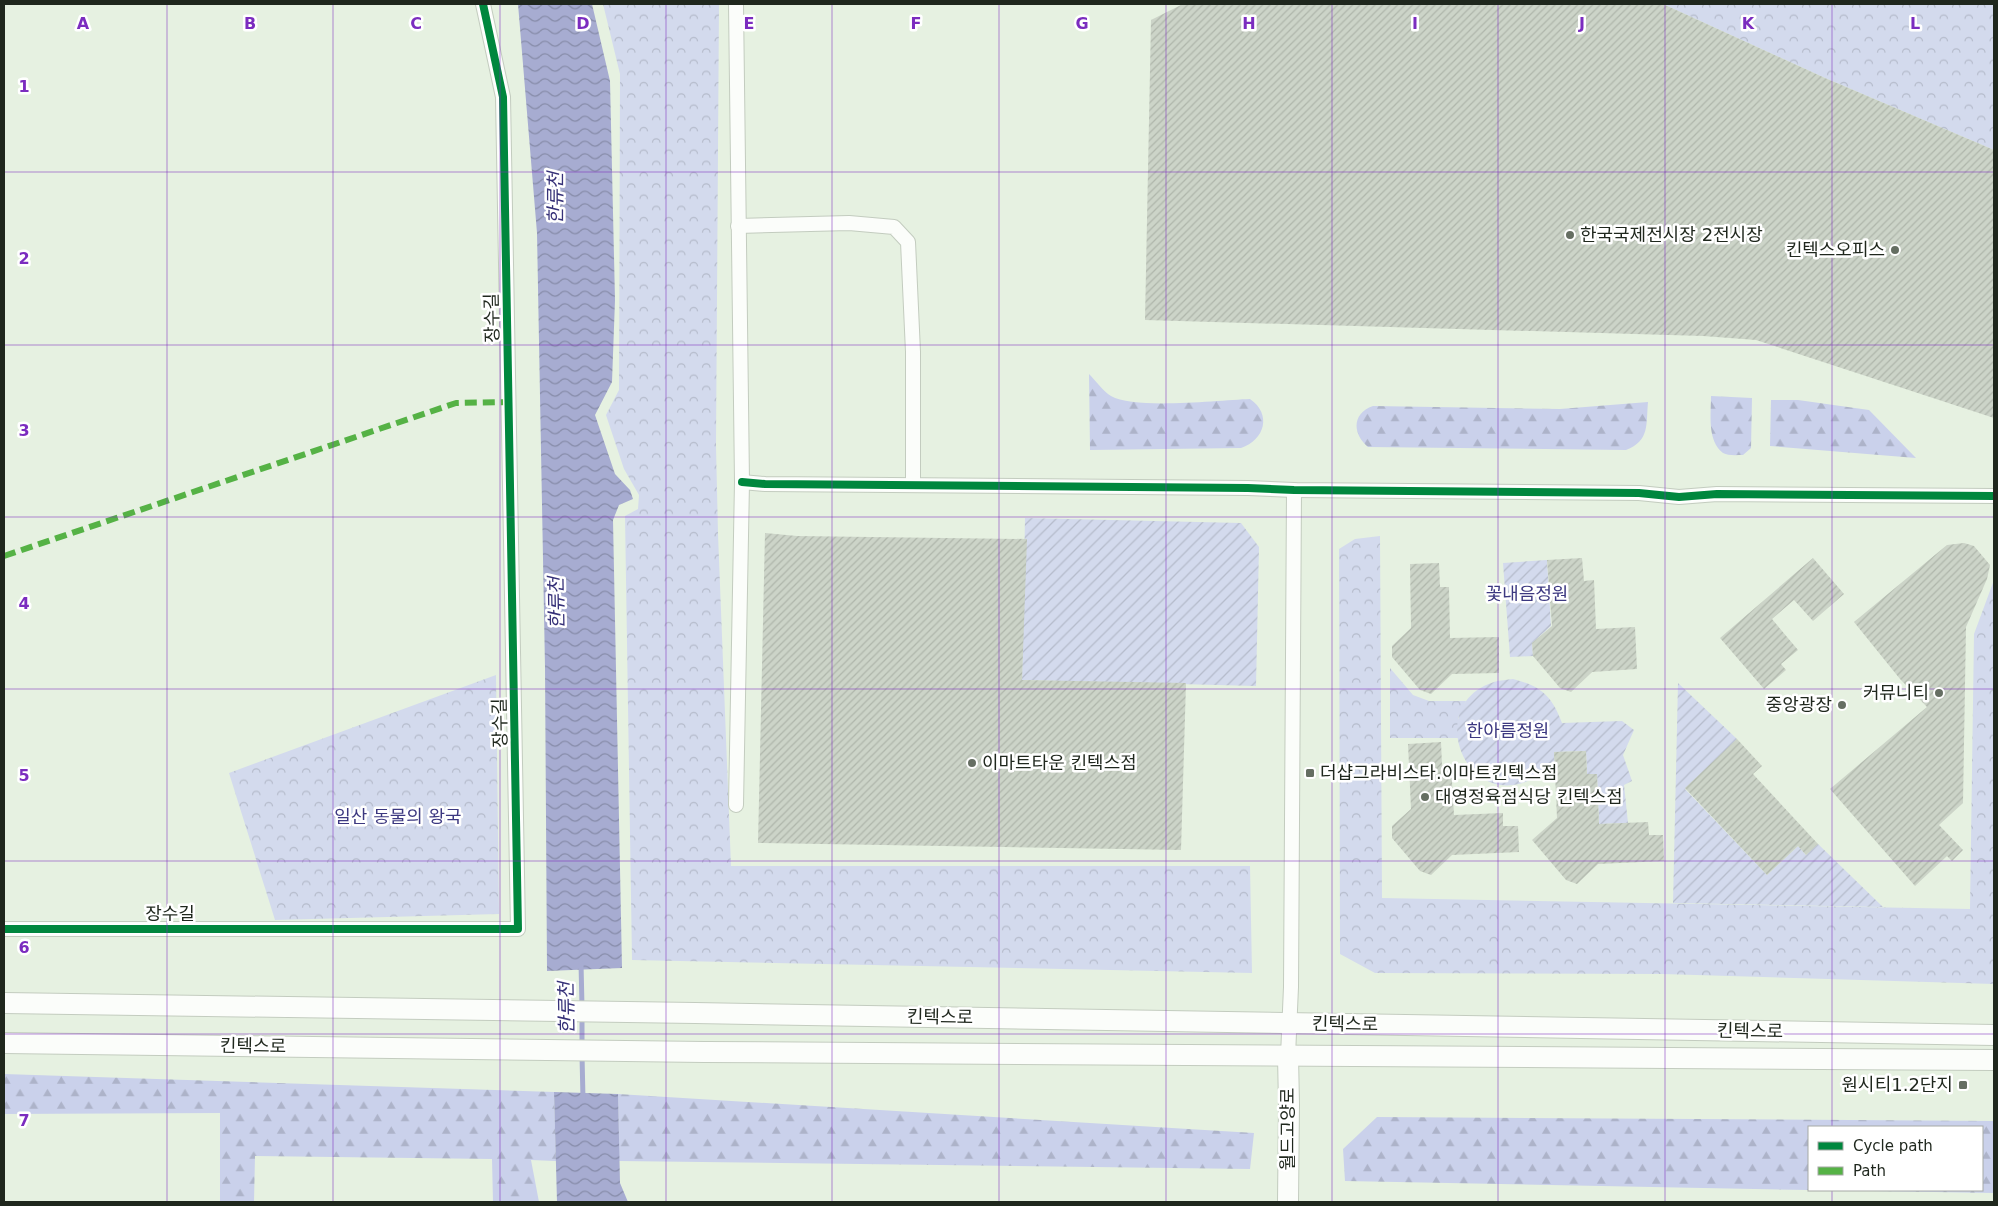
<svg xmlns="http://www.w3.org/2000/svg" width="1998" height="1206" viewBox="0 0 1998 1206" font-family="'DejaVu Sans','Noto Sans KR',sans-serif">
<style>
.forest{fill:url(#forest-firs)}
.park{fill:url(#park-crowns)}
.garden{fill:url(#garden-furrows)}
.water{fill:url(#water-waves)}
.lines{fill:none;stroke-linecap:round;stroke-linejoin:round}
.stream{stroke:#a7acd1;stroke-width:5}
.building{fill:url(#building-hatch)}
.street-casing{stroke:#c3ccbf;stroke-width:16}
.secondary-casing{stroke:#c3ccbf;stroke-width:22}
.street{stroke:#fbfdfa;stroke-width:14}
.secondary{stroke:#fbfdfa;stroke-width:20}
.quiet{stroke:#55b245;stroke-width:6;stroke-dasharray:12 6;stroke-linecap:butt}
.cycleway-casing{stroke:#fff;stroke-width:11}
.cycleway{stroke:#00873e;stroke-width:8}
.grid{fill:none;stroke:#7b2cbf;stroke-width:1;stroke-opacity:0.55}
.poi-dot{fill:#656e62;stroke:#fff;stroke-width:2}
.labels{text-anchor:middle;stroke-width:5;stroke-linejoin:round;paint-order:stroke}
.poi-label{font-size:18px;fill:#1f271d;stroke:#fff;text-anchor:start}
.street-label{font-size:18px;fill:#1f271d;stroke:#fff}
.park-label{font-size:18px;fill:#3c3880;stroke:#fff}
.water-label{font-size:19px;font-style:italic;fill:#363178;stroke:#fff}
.grid-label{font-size:16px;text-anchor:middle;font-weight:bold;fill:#7b2cbf;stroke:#fff;stroke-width:5;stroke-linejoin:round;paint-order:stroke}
</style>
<defs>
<pattern id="forest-firs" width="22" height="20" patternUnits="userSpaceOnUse" patternTransform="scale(1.25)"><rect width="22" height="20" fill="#cad1eb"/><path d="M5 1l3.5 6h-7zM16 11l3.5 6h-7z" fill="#adb3c9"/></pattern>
<pattern id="park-crowns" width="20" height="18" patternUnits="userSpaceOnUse" patternTransform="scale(1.25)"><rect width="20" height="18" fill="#d3daed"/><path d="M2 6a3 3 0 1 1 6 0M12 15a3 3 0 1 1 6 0" fill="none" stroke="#b5bbcb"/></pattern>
<pattern id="garden-furrows" width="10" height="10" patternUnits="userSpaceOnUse" patternTransform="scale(1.25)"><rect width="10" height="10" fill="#d3daed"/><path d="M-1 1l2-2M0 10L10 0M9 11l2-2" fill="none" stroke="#b5bbcb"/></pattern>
<pattern id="water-waves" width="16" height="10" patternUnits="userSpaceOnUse" patternTransform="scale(1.25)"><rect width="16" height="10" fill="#a7acd1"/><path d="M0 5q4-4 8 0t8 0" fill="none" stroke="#878ca9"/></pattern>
<pattern id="building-hatch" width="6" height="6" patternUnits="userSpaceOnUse" patternTransform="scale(1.25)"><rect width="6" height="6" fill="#ccd4c8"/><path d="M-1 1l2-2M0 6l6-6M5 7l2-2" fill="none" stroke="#afb6ab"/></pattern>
</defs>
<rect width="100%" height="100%" fill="#e6f1e1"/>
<!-- forest -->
<g class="forest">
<path d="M1089 374C1096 381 1103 391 1111 396 1135 410 1219 400 1250 399 1272 414 1265 440 1241 448L1090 450Z"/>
<path d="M1711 396 1752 398 1751 448 1743 455C1737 455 1728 456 1723 453 1707 441 1711 414 1711 396Z"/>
<polygon points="1771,400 1798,400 1869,410 1916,458 1770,446"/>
<path d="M1648 402C1646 424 1650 441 1626 450L1368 447C1352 434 1352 413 1373 406L1560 409Z"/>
<polygon points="4,1074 554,1092 556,1161 531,1160 539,1202 493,1202 492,1159 255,1156 254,1202 220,1202 220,1113 4,1114"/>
<polygon points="618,1094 1254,1133 1250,1169 619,1161"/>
<polygon points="1377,1117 1994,1121 1994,1193 1812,1190 1982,1190 1982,1127 1809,1127 1809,1190 1345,1181 1343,1149"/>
</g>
<!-- park -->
<g class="park">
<polygon points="603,4 719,4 716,446 718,534 731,866 1250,866 1252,973 632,960 625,516 638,509 639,495 624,469 606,415 619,390 620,74"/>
<polygon points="1663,4 1994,4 1994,150 1825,78"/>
<polygon points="1380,536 1382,898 1970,909 1974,634 1994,580 1994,984 1662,974 1375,973 1340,954 1339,549 1355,539"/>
<polygon points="1390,668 1413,695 1429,701 1466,701 1458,718 1458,738 1390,738"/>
<polygon points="496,675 499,914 275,920 229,773"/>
</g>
<!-- garden -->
<g class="garden">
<polygon points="1025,518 1241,523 1259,547 1256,686 1022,680"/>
<polygon points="1547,560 1551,626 1532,643 1533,656 1510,657 1503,563"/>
<path d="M1513 679C1541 686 1552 696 1562 723L1622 721 1634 730 1623 755 1632 781 1624 785 1628 823 1599 824 1597 774H1587L1586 751 1554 752 1555 763C1474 837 1416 706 1494 682 1500 680 1507 680 1513 679Z"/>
<polygon points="1678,683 1737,739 1685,789 1767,875 1798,846 1806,855 1818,844 1883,907 1673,903"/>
</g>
<!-- water -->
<g class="water">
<polygon points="518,4 592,4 610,81 615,300 612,382 595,415 615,474 630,490 633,499 619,505 613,520 622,968 547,971 545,667 537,233"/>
<polygon points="554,1092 618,1094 620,1183 628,1202 557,1202"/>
</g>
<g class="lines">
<!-- stream -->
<g class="stream">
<polyline points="581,963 582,1007"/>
<polyline points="582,1015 582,1047"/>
<polyline points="582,1055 583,1099"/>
</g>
</g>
<!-- building -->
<g class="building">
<polygon points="1183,4 1663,4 1825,78 1994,150 1994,418 1756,340 1703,336 1145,320 1151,20"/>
<polygon points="765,533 797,536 1027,539 1022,680 1186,683 1181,850 758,843"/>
<polygon points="1964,543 1974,546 1990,565 1987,579 1966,627 1963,803 1939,825 1963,850 1952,861 1947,856 1915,886 1830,789 1927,707 1900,679 1854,622 1947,545"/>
<polygon points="1582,558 1584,581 1594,580 1596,629 1635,627 1637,669 1592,672 1571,692 1560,688 1533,656 1532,643 1552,626 1547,560"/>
<polygon points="1813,558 1844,594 1813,621 1794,600 1772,619 1798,650 1781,664 1786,670 1764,689 1720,638"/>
<polygon points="1439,563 1440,587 1449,587 1450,638 1499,637 1499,673 1452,674 1431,694 1420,690 1392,657 1392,646 1411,628 1410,564"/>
<polygon points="1737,739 1762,766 1753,774 1818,844 1806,855 1798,846 1767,875 1685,788"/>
<polygon points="1441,742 1442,765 1451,765 1454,815 1503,813 1503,826 1518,826 1519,852 1452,855 1431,875 1420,871 1392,838 1392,826 1411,809 1408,744"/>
<polygon points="1586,751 1587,774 1597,774 1599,824 1648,822 1649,835 1663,835 1664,861 1598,864 1577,884 1566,880 1532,840 1557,818 1554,752"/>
</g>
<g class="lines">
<!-- street casing -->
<g class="street-casing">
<g id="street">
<polyline points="738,226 849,223 894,227 908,242 913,352 913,484"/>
<polyline points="742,482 765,484 1248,488 1294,490 1639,493 1679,497 1717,494 1994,496"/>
<polyline points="736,805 742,482 736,4"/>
<polyline points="4,929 518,929 503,97 483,4"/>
<polyline points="1288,1056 1291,987 1294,490"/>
</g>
</g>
<!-- secondary casing -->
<g class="secondary-casing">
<g id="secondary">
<polyline points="4,1003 695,1013 1994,1035"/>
<polyline points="4,1043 704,1052 1994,1060"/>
<polyline points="1288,1202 1289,1105 1288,1056"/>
</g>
</g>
<!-- street -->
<use href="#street" class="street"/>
<!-- secondary -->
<use href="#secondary" class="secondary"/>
<!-- quiet -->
<polyline class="quiet" points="4,556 456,403 509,402"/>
<!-- cycleway casing -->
<g class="cycleway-casing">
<g id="cycleway">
<polyline points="742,482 765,484 1248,488 1294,490 1639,493 1679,497 1717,494 1994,496"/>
<polyline points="4,929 518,929 503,97 483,4"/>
</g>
</g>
<!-- cycleway -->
<use href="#cycleway" class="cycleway"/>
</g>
<!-- grid -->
<path class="grid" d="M167 4V1202M333 4V1202M500 4V1202M666 4V1202M832 4V1202M999 4V1202M1166 4V1202M1332 4V1202M1498 4V1202M1665 4V1202M1832 4V1127M4 172H1994M4 345H1994M4 517H1994M4 689H1994M4 861H1994M4 1034H1994M1832 1190V1202"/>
<!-- markers -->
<g class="poi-dot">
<circle cx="1570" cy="235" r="5"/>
<circle cx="1895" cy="250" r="5"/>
<circle cx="1939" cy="693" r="5"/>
<circle cx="1842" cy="705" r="5"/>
<circle cx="972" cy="763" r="5"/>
<rect x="1305" y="768" width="10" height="10" rx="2.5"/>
<circle cx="1425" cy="797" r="5"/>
<rect x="1958" y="1080" width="10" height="10" rx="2.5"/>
</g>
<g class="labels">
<!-- poi labels -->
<g class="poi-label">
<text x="1580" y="241">한국국제전시장 2전시장</text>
<text x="1885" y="256" text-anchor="end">킨텍스오피스</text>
<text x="1929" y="699" text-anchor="end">커뮤니티</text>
<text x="1832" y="711" text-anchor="end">중앙광장</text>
<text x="982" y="769">이마트타운 킨텍스점</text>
<text x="1320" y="779">더샵그라비스타.이마트킨텍스점</text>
<text x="1435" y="803">대영정육점식당 킨텍스점</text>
<text x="1953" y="1091" text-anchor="end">원시티1.2단지</text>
</g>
<!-- street labels -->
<g class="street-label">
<text transform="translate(492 318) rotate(-91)" y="6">장수길</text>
<text transform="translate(500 723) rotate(-91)" y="6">장수길</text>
<text x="170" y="920">장수길</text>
<text transform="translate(940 1017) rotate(1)" y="6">킨텍스로</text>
<text transform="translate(1345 1024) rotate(1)" y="6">킨텍스로</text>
<text transform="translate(1750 1031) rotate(1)" y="6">킨텍스로</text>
<text transform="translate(253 1046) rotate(1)" y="6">킨텍스로</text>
<text transform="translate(1288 1129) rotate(-90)" y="6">월드고양로</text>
</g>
<!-- park labels -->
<g class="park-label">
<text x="1527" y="600">꽃내음정원</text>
<text x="1508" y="737">한아름정원</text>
<text x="398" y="823">일산 동물의 왕국</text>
</g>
<!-- water labels -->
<g class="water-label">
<text transform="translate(555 198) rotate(-90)" y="7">한류천</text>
<text transform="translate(556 603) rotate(-91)" y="7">한류천</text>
<text transform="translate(566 1008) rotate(-91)" y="7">한류천</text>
</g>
</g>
<g class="grid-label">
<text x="83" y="29">A</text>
<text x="250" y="29">B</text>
<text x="416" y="29">C</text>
<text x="583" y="29">D</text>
<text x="749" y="29">E</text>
<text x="916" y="29">F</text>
<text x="1082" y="29">G</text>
<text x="1249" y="29">H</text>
<text x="1415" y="29">I</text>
<text x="1582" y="29">J</text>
<text x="1748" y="29">K</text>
<text x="1915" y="29">L</text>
<text x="24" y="92">1</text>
<text x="24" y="264">2</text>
<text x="24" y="436">3</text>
<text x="24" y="609">4</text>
<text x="24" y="781">5</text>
<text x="24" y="953">6</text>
<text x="24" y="1126">7</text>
</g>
<!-- border -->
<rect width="1998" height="1206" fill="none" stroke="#1f271d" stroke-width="10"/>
<!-- legend -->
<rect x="1808" y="1126" width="175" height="65" fill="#ffffff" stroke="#a5a9a5"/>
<rect x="1818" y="1142" width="25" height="8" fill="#00873e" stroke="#a5a9a5"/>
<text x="1853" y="1151" font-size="15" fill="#1f271d">Cycle path</text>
<rect x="1818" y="1167" width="25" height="8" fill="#55b245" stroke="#a5a9a5"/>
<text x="1853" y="1176" font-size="15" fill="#1f271d">Path</text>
</svg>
